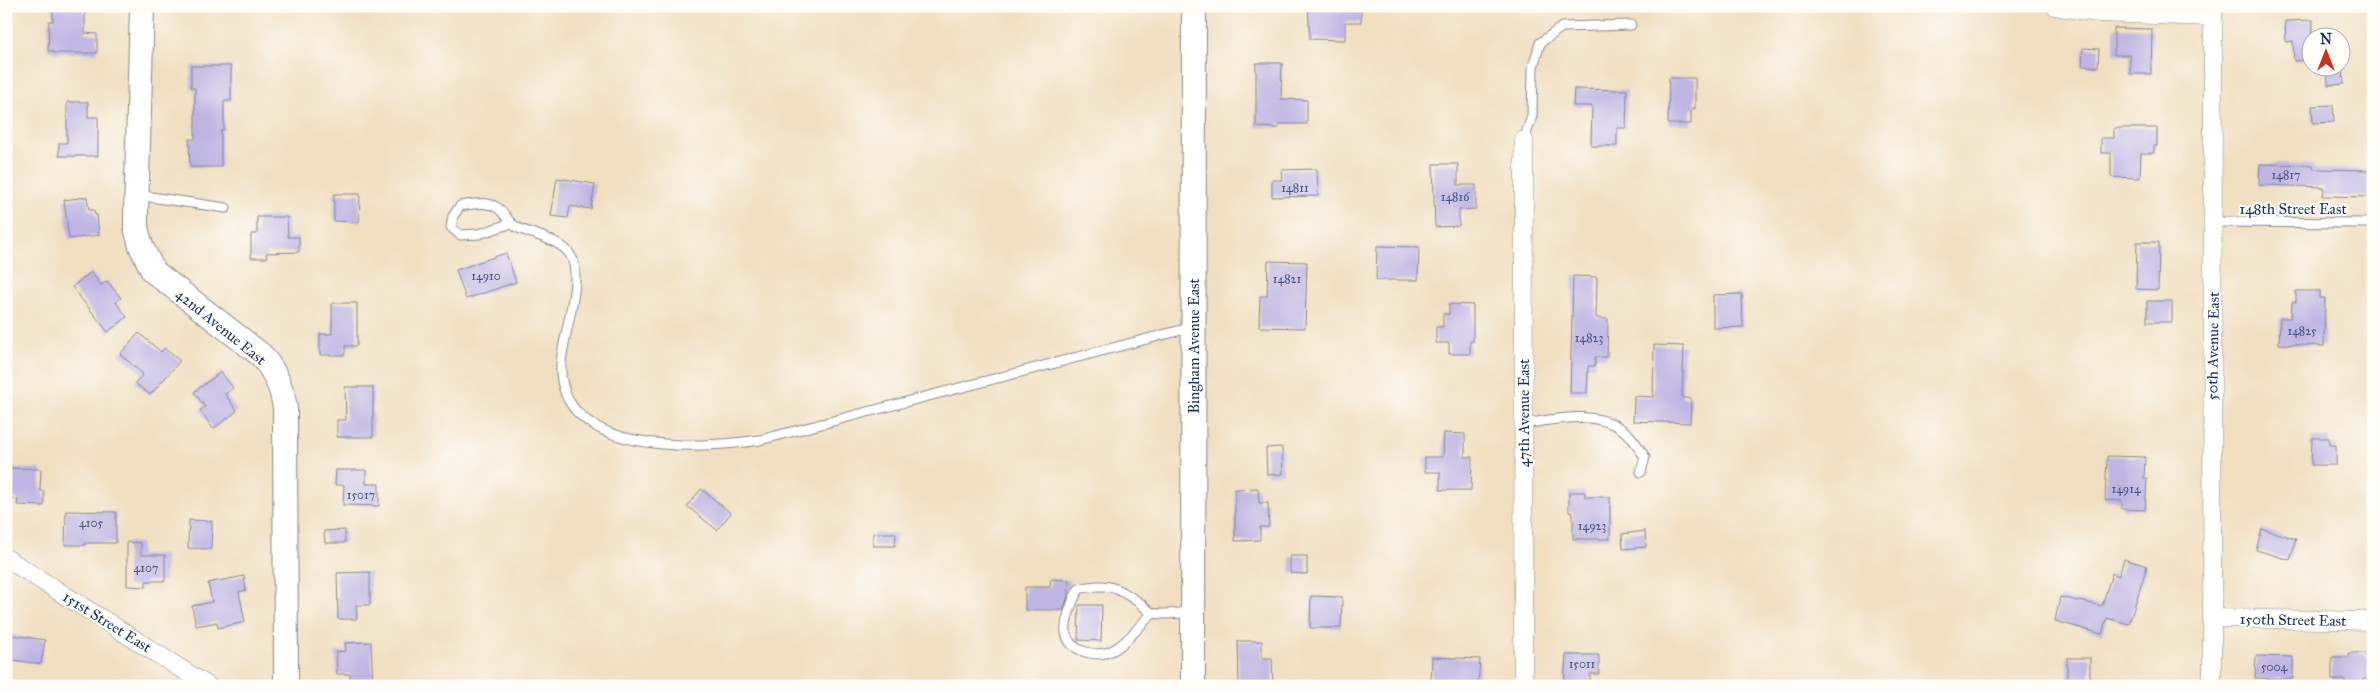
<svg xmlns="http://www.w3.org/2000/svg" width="2379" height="692" viewBox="0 0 2379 692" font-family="'IM FELL Great Primer',serif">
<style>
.building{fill:#beb5e3}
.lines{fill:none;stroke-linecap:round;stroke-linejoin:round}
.lane-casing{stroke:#868790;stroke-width:11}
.street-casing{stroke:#868790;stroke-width:19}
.secondary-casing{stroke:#868790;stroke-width:26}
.lane{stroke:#fff;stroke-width:9}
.street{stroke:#fff;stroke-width:18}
.secondary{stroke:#fff;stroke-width:24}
.labels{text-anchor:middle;stroke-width:4;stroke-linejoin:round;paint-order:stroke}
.number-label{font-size:12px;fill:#44507f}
.street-label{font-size:15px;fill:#1b2f5e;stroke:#fdfcf7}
</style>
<rect width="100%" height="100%" fill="#fdfcf7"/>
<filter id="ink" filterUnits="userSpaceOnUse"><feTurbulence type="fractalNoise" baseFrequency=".02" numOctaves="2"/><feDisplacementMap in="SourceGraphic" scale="10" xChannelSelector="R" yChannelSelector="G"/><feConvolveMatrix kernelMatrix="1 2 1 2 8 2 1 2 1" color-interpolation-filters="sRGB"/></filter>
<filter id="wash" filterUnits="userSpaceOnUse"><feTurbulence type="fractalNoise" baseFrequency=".0096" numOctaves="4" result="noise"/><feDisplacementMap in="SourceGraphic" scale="20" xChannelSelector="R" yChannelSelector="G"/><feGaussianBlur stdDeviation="1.12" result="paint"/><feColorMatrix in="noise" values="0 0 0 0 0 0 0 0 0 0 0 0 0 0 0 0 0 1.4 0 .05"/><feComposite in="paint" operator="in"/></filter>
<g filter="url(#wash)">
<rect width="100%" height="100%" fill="#f1dfc1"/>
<g id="blocks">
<!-- building -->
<g class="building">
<polygon points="1308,6 1361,6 1361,22 1345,22 1345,40 1310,39"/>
<polygon points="53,8 85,8 85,33 97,34 97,53 53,53 53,51 48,51 49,21 53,21"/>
<polygon points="2313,20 2312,60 2294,61 2293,41 2286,42 2285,21"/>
<polygon points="2114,28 2152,29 2151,74 2130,74 2130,55 2114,55"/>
<polygon points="2083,48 2099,49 2098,67 2082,66"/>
<polygon points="1256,63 1282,63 1281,99 1307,100 1307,124 1279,124 1279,128 1256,127"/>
<polygon points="191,66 231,66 231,101 224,101 224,130 221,130 221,167 190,167 189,139 195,139 195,88 191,88"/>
<polygon points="2327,68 2343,68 2344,84 2328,85"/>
<polygon points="1669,78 1695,78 1695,109 1691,109 1691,124 1668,124"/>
<polygon points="1574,89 1627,90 1626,128 1617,128 1617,146 1591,146 1592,106 1573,106"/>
<polygon points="67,102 88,102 88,117 98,117 98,156 59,156 59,143 67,143"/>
<polygon points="2333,105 2334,122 2313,123 2312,106"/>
<polygon points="2114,128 2157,128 2157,146 2154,146 2154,153 2141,153 2140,178 2111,177 2111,153 2101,153 2101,138 2114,138"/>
<polygon points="1433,164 1458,164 1458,185 1476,185 1476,209 1459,210 1459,226 1435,227"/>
<polygon points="2260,164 2313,165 2313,169 2372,170 2371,197 2323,196 2324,187 2259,185"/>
<polygon points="1317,169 1318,196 1272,197 1272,180 1282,180 1281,170"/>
<polygon points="557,178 595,184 591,209 570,206 568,218 551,216"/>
<polygon points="334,194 360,194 359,222 334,221"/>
<polygon points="87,197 89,210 94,210 95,215 97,215 99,235 69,239 64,200"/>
<polygon points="257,217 287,217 288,237 299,237 299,252 266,253 267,258 251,258 251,234 257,234"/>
<polygon points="2137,242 2159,242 2158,290 2136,289"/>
<polygon points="1377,246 1419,247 1418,280 1376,280"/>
<polygon points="506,253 516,282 466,299 456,270"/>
<polygon points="1268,261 1307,262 1305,328 1259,327 1260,296 1267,296"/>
<polygon points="91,272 101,285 107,281 121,298 116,302 127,317 108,332 72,287"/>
<polygon points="1573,276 1597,277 1596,318 1608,319 1607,357 1595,357 1595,366 1588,366 1587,393 1570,393"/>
<polygon points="2296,291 2320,291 2320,298 2325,298 2324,346 2279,344 2280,318 2291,318 2292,302 2296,302"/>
<polygon points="1742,294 1743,327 1713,328 1713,295"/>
<rect x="2147" y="301" width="25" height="21"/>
<polygon points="332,303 357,303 357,346 345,346 345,355 320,355 320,334 332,334"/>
<polygon points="1449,304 1473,305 1473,341 1470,341 1470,354 1449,354 1449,343 1436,343 1436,327 1443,327 1443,314 1449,314"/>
<polygon points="139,333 161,352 164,348 180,361 150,395 135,383 143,374 120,354"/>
<polygon points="1654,345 1684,346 1682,398 1691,398 1690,423 1633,421 1634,396 1653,397"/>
<polygon points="221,372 233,388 225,394 237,411 213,429 200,410 205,407 194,392"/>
<polygon points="345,387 373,387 373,437 337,437 337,420 346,420"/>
<polygon points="1444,433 1465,434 1465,457 1472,457 1471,490 1440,490 1440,472 1425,472 1425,457 1443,457"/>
<polygon points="2312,438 2329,438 2329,445 2336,445 2336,465 2311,465"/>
<polygon points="1282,447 1283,474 1267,475 1266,448"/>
<polygon points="2107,456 2145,457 2144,478 2147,478 2145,510 2122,509 2122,501 2105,500"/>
<polygon points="6,468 41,469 40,491 44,491 44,506 17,505 18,499 6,498"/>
<polygon points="336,470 366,470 366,484 379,484 379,506 343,505 344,485 335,485"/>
<polygon points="1258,488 1259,503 1268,503 1269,527 1260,527 1260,540 1235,541 1235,489"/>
<polygon points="701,489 731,513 717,530 687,506"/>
<polygon points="1569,492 1585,492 1585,497 1610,497 1610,539 1573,539 1573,513 1569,512"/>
<polygon points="66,511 116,512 116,543 85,543 85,545 65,545"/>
<polygon points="189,520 212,521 211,549 188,548"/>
<polygon points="2262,529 2296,539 2290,560 2256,550"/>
<polygon points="345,530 345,543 325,543 324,531"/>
<polygon points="1645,531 1646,547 1623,549 1622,534"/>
<polygon points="873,533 896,533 895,546 873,546"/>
<polygon points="127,542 141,543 141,555 165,555 165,581 146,581 146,587 127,586"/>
<polygon points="1290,556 1307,556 1307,574 1290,573"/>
<polygon points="2124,559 2147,566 2129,624 2107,618 2102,634 2055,621 2060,597 2102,606 2112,573 2119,576"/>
<polygon points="370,572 370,605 356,605 357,619 338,619 337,573"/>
<polygon points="244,576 246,590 239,592 245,622 218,628 217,622 196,626 192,606 212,602 208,583"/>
<polygon points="1051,579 1069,580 1068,596 1063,610 1025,610 1025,587 1050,587"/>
<polygon points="1311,596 1342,597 1341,628 1310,628"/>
<polygon points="1079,605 1102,605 1101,641 1078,640"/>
<polygon points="6,634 45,640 41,664 6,659"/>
<polygon points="1238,641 1262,641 1262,658 1272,658 1273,686 1239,686"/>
<polygon points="371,642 373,686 350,686 350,674 337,674 336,652 346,651 345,643"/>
<polygon points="2349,653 2366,653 2366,657 2373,657 2373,679 2363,679 2363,686 2345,686 2345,680 2332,680 2332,657 2349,657"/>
<polygon points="1566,655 1599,655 1599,674 1590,674 1590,686 1564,686"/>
<polygon points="2256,656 2293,657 2293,679 2255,678"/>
<polygon points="1432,657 1480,659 1478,686 1453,686 1453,683 1431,682"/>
<rect x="2067" y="658" width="23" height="24"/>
</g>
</g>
</g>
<g filter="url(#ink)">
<use href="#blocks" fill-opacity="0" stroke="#868790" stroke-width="1"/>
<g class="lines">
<!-- lane casing -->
<g class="lane-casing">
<g id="lane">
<polyline points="1524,140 1532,116 1533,67 1540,43 1562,27 1631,25"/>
<polyline points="137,195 226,208"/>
<polyline points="2214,222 2373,223"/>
<path d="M509 224 479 234 460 235 451 227 453 216 460 206C473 204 490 200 500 210 509 217 506 222 518 228 534 235 562 240 571 256 584 279 562 338 561 364 557 457 699 449 760 440L1193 327"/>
<path d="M1524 424C1558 419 1601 408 1629 435 1635 441 1640 450 1645 457L1641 472"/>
<path d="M1153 613C1139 625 1124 648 1106 653 1091 656 1069 650 1066 633 1064 623 1073 598 1079 589 1107 582 1118 587 1141 604 1144 607 1149 612 1153 613 1165 616 1182 612 1193 612"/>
</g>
</g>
<!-- street casing -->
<g class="street-casing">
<g id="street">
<polyline points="2055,6 2098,13 2213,17"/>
<polyline points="6,558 208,686"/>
<polyline points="2213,618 2373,621"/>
<polyline points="1523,686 1524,140"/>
<polyline points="2212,686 2213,6"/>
</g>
</g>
<!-- secondary casing -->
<g class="secondary-casing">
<g id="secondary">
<path d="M142 6 136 214V227L141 246 153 271 261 355C275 371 282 387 285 408L286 686"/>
<polyline points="1193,686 1194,6"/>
</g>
</g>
<!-- lane -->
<use href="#lane" class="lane"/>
<!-- street -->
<use href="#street" class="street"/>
<!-- secondary -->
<use href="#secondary" class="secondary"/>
</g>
</g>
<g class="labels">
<!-- number labels -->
<g class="number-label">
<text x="2286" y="179">14817</text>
<text x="1295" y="192">14811</text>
<text x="1455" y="201">14816</text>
<text x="486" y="280">14910</text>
<text x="1287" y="283">14821</text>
<text x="2302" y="335">14825</text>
<text x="1589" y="342">14823</text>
<text x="2126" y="493">14914</text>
<text x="361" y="499">15017</text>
<text x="91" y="527">4105</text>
<text x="1592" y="530">14923</text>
<text x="146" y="572">4107</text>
<text x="1582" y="668">15011</text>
<text x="2274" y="671">5004</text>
</g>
<!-- street labels -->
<g class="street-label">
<text x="2293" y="214">148th Street East</text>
<text transform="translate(221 327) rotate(39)" y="5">42nd Avenue East</text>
<text transform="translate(1194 346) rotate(-90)" y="5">Bingham Avenue East</text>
<text transform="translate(2213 346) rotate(-89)" y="5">50th Avenue East</text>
<text transform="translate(1524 413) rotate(-90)" y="5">47th Avenue East</text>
<text transform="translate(2293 620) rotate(1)" y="5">150th Street East</text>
<text transform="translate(107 622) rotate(32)" y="5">151st Street East</text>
</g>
</g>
<!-- margin -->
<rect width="2379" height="692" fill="none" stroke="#fdfcf7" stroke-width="25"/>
<!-- north arrow -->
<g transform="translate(2326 52)"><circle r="24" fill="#fdfcf7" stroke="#a3aaba"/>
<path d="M0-4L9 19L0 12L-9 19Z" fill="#c8321e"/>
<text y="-8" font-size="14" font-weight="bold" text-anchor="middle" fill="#1b2f5e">N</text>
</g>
</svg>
